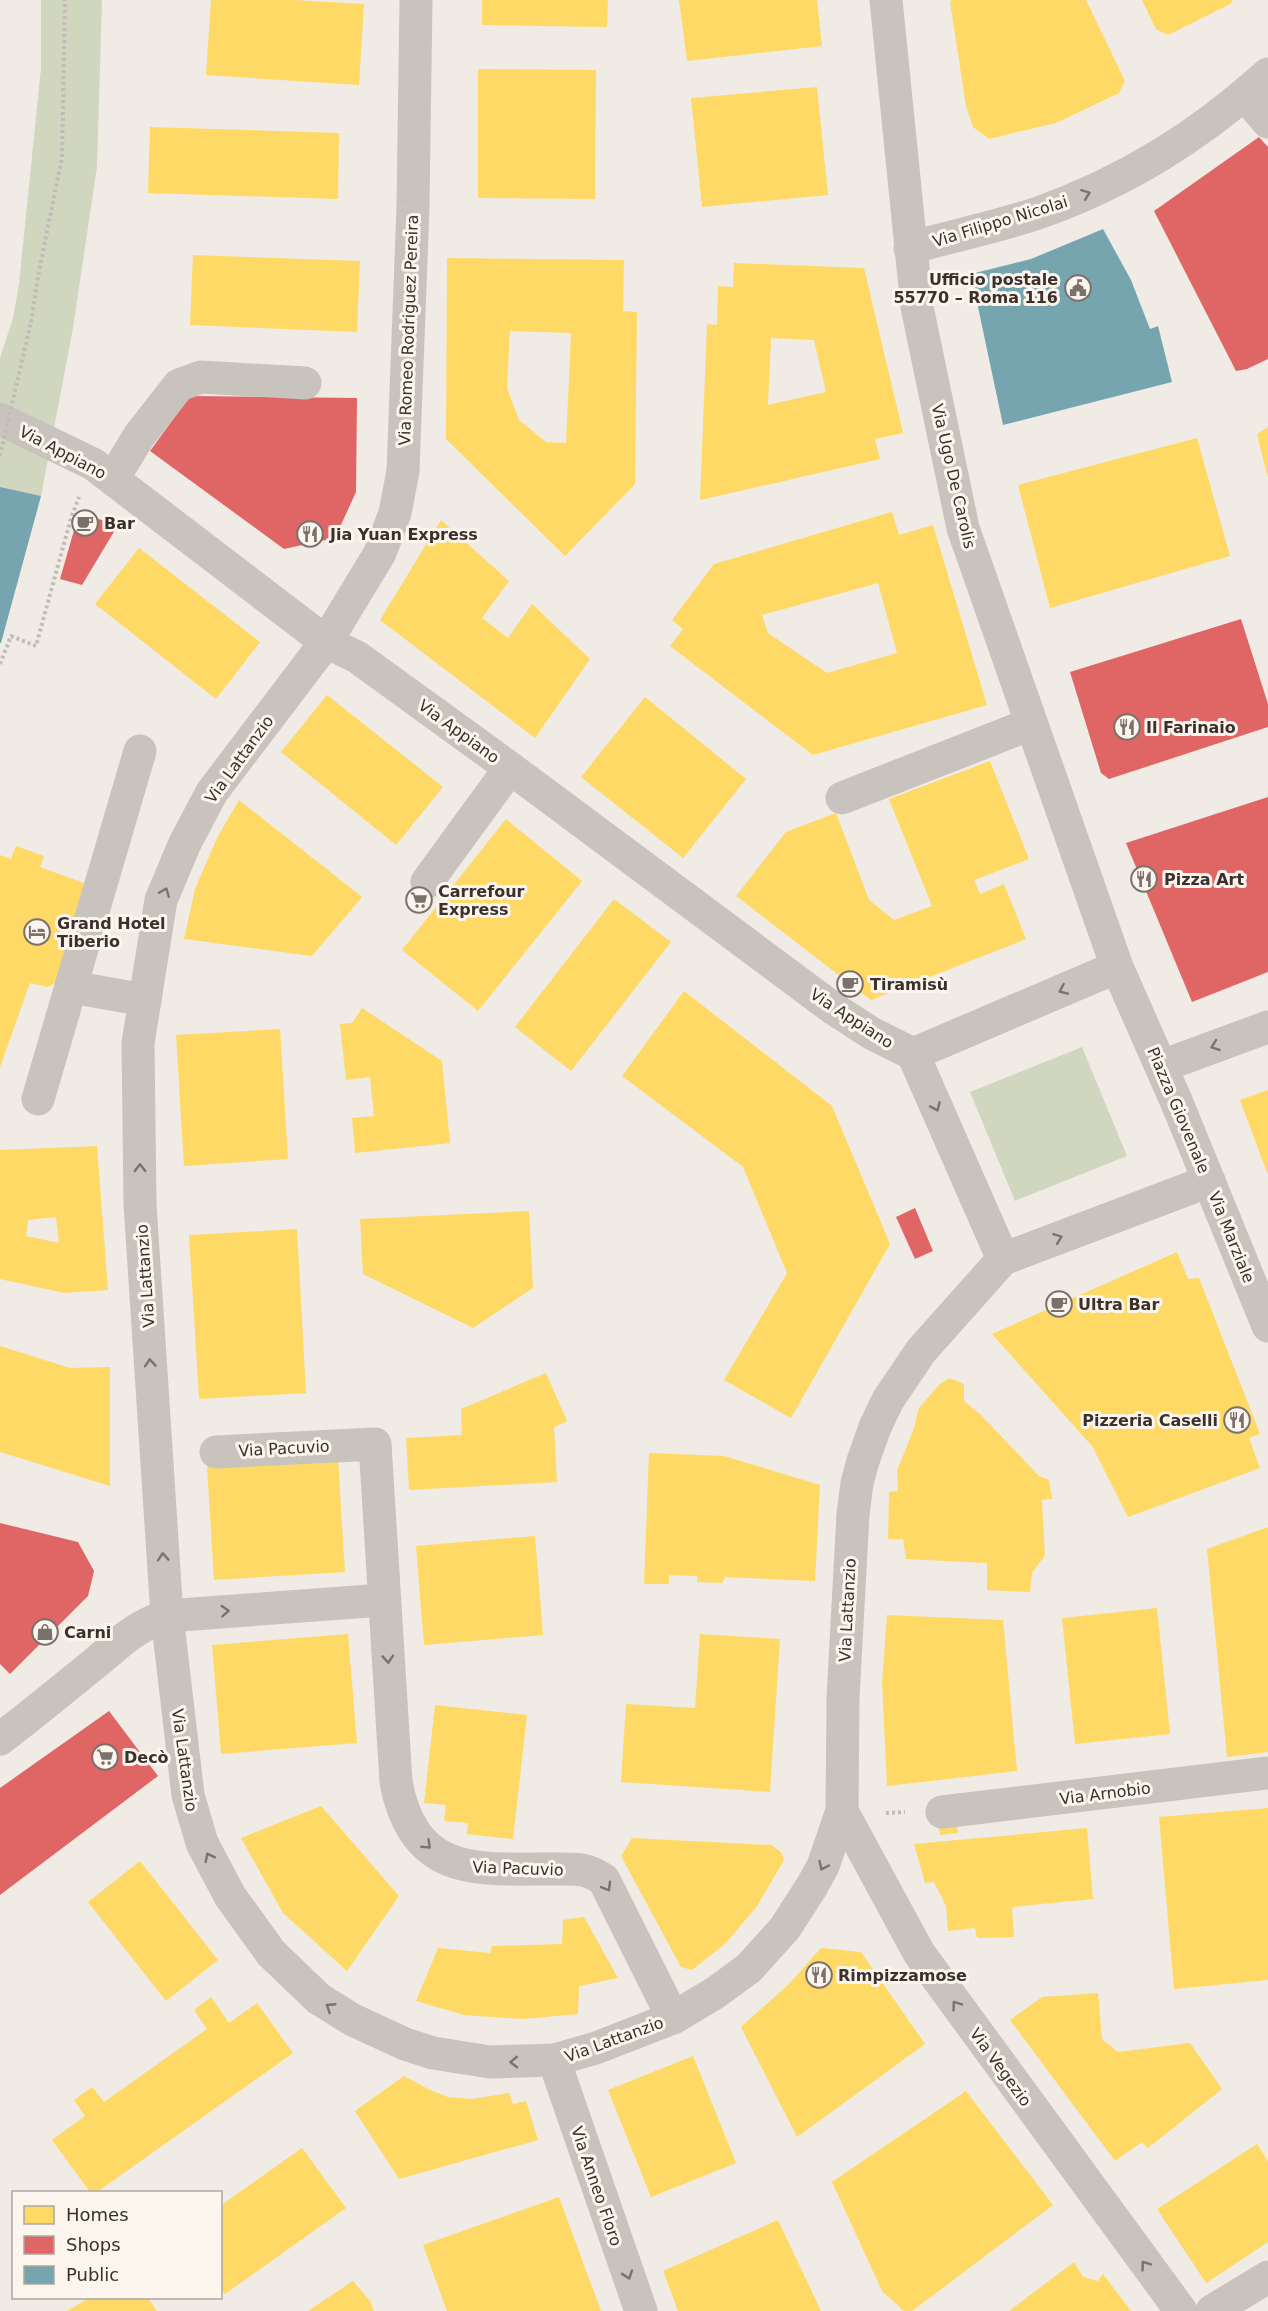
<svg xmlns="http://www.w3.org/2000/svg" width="1268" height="2311" viewBox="0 0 1268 2311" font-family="'DejaVu Sans',sans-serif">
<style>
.green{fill:#d1d6bf}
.homes{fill:#ffd966;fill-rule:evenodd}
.shops{fill:#e06666}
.public{fill:#76a5af}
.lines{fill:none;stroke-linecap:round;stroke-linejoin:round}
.path{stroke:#c2bbb6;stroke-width:4;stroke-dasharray:3 3;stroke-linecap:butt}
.minor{stroke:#c9c3be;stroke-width:33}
.path-bridge{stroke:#c2bbb6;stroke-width:4;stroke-dasharray:3 3;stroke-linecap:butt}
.oneway{stroke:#7b726d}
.labels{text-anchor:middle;stroke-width:6;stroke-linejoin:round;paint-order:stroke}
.street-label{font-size:16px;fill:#3b302b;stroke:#fbf5ee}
.poi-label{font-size:16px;font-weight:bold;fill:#3b302b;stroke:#fbf5ee;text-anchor:start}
</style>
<rect width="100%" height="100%" fill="#f0ebe5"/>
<!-- green -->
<g class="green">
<polygon points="41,0 102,0 97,167 73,328 41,496 0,644 0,358 13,318 19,284 41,68"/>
<polygon points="1082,1047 1127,1156 1015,1201 970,1092"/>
</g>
<!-- homes -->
<g class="homes">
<polygon points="211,0 294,0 364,4 359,85 206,75"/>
<polygon points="482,0 608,0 607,27 482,25"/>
<polygon points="679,0 817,0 822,46 687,61"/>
<polygon points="952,0 1086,0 1125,81 1119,93 1056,123 989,139 973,127 966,106 950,2"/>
<polygon points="1142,0 1233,0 1230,4 1168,35 1156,29"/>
<polygon points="478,69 596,70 595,199 478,198"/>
<polygon points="817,87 828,195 702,207 691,98"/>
<polygon points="150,127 339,133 338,199 148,193"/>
<polygon points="193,255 360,261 357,332 190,325"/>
<path d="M447 258 624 260 623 311 637 312 635 484 565 556 446 439ZM510 331 571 333 566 443 546 442 519 420 507 388Z"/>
<path d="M734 263 864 268 903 433 875 439 880 459 700 500 707 324 717 325 718 286 733 287ZM771 338 814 340 826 392 768 405Z"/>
<polygon points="1268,427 1268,475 1267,475 1257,434"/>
<polygon points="1197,438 1230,556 1050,608 1018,485"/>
<path d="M892 512 899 535 933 525 987 705 813 755 670 646 683 629 672 620 714 564ZM878 583 897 653 827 673 768 633 762 615Z"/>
<polygon points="441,520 509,581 482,618 508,638 532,604 590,659 535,738 380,620"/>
<polygon points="139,548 260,642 216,699 95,604"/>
<polygon points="327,695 443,787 396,845 281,752"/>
<polygon points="645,697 746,779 683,858 581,777"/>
<polygon points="990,761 1029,859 974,880 980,894 1004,884 1026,939 871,1000 736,896 786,832 836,813 869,900 894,920 932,906 889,799"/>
<polygon points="239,800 362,897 312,956 184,939 195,889 217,838"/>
<polygon points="506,819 582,881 478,1011 402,950"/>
<polygon points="16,846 44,856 40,867 89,885 56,982 48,987 30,983 0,1067 0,855 11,859"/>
<polygon points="614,899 671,942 571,1071 515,1027"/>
<polygon points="684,991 832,1106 890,1244 791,1418 724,1380 787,1273 743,1167 622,1076"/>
<polygon points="362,1008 442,1061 450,1143 355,1153 352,1118 374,1116 370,1077 346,1080 340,1024 352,1023"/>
<polygon points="280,1029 288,1159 184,1166 176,1035"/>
<polygon points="1268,1090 1268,1175 1240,1100"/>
<path d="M97 1146 108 1290 64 1293 0 1279V1150ZM56 1217 59 1243 26 1236 28 1220Z"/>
<polygon points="529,1211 533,1288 473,1328 363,1274 360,1219"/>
<polygon points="297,1229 306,1393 199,1399 189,1235"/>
<polygon points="1177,1252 1188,1279 1199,1278 1260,1434 1249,1438 1260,1468 1128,1517 1092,1446 992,1334"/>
<polygon points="0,1346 70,1368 110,1367 110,1486 0,1452"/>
<polygon points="546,1373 567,1421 554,1427 557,1482 409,1490 406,1438 462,1435 461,1409"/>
<polygon points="949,1378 964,1384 964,1401 980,1414 1039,1476 1049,1480 1052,1499 1042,1500 1045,1555 1032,1573 1030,1592 987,1590 987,1563 906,1559 903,1539 888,1539 889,1492 898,1491 897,1471 914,1428 919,1408 939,1385"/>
<polygon points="649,1453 724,1456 820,1485 815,1581 725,1577 722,1583 697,1582 697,1576 669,1575 669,1584 644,1584"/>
<polygon points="338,1459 345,1572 214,1580 207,1467"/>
<polygon points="1268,1527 1268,1752 1227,1757 1207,1549"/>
<polygon points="535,1536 543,1635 424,1645 416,1546"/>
<polygon points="1157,1608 1170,1734 1075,1744 1062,1618"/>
<polygon points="887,1615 1003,1620 1017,1771 887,1786 882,1682"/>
<polygon points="348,1634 357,1743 221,1754 212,1645"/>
<polygon points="700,1634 780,1639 770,1792 621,1782 626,1704 695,1708"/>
<polygon points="435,1705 527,1715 513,1839 467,1834 468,1823 444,1821 446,1805 424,1803"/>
<polygon points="321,1806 399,1896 347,1971 283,1913 241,1838"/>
<polygon points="1268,1808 1268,1980 1174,1989 1159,1817"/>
<polygon points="956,1818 958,1833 940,1835 938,1820"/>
<polygon points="1087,1828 1093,1899 1012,1907 1014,1937 977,1938 975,1928 948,1931 946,1906 934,1882 925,1883 914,1844"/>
<polygon points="632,1838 771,1845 781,1852 784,1860 757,1906 726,1943 692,1970 681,1967 621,1856"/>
<polygon points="140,1861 218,1960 166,2001 88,1902"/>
<polygon points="584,1917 618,1978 579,1986 578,2014 522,2019 464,2015 416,2001 438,1948 490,1953 492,1946 562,1944 563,1920"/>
<polygon points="821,1948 861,1952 925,2044 797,2137 741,2027 790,1983"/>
<polygon points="1098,1993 1102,2039 1118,2052 1190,2043 1222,2089 1148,2148 1142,2142 1115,2161 1010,2020 1042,1997"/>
<polygon points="211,1997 229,2023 257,2003 293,2053 97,2192 90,2192 52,2140 85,2116 74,2100 92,2087 104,2102 207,2029 194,2010"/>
<polygon points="693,2056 736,2163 651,2197 608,2090"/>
<polygon points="404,2076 430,2090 448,2097 472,2099 509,2093 513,2104 526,2101 538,2140 399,2179 355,2111"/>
<polygon points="966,2091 1053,2205 912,2311 904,2311 882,2291 832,2182"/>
<polygon points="1257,2144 1268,2161 1268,2242 1206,2283 1157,2209"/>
<polygon points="302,2148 346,2208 225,2294 220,2288 220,2206"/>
<polygon points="559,2197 601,2311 447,2311 423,2245"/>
<polygon points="778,2220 821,2311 678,2311 663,2271"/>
<polygon points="1074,2262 1083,2277 1098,2281 1103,2274 1131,2311 1009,2311"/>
<polygon points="353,2281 370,2301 374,2311 308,2311"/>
<polygon points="89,2298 148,2298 157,2311 67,2311"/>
</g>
<!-- shops -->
<g class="shops">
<polygon points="1259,137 1268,147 1268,359 1247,369 1236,371 1154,211"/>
<polygon points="190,396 357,398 356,492 335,538 284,549 150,451"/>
<polygon points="79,513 118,525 82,585 60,579"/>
<polygon points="1241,619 1268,704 1268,727 1109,779 1101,773 1070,672"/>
<polygon points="1268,797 1268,972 1192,1002 1126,843"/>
<polygon points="915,1208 933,1251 915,1259 896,1217"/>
<polygon points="0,1523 78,1542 94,1571 88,1596 10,1674 0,1664"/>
<polygon points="109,1711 158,1776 0,1895 0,1788"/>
</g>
<!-- public -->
<g class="public">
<polygon points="1103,229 1131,280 1150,329 1158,326 1172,382 1003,425 971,274 1031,259"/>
<polygon points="0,487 41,496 1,643 0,643"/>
</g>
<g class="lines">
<!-- path -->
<g class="path">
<polyline points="31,322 39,271 62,158 65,0"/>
<polyline points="0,664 11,636 36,646 71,518 79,497"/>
<polyline points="886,1813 905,1812"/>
</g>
<!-- minor -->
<g class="minor">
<polyline points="416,0 413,207 403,471 395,513 380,553 326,642 212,792 185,843 161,900 138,1043 140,1204 167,1616 188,1795 202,1843 230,1896 271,1953 319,1999 353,2020 405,2044 433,2053 490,2062 554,2060 596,2048 673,2018 715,1993 749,1968 785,1928 812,1886 823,1866 842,1811 843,1698 853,1514 857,1483 863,1461 875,1427 888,1400 921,1351 1003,1259 1209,1181"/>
<polyline points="886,0 917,307 963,528 1117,967 1177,1103 1268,1326"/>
<polyline points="1245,95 1268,122"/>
<path d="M910 248C952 236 997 227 1038 213 1126 182 1199 136 1268 74"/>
<polyline points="0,419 93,464 326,642 357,657 510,768 834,1009 871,1033 913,1054"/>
<polyline points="113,479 139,436 179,385 201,377 305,383"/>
<polyline points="842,798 1031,724"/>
<polyline points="427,882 510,768"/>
<polyline points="71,987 145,1000"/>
<polyline points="913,1054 1003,1259"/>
<polyline points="913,1054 1117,967"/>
<polyline points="1162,1066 1268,1027"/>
<polyline points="38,1099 140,751"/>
<path d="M216 1452 375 1444 396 1782C414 1877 476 1869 552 1869 574 1869 586 1867 604 1880L673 2018"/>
<path d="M0 1739C32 1715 63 1689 94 1664 120 1643 133 1627 167 1616L383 1600"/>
<polyline points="842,1811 919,1953 1181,2311"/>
<polyline points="942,1812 1268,1773"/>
<polyline points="554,2060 641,2311"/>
<polyline points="1212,2311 1268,2277"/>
</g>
<!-- path-bridge -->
<polyline class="path-bridge" points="0,456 31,322"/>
</g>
<!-- one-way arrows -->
<defs><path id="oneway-chevron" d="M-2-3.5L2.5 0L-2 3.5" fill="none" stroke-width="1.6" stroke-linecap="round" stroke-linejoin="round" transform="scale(1.5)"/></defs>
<g class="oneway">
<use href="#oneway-chevron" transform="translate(1086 194) rotate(-21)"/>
<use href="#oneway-chevron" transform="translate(165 892) rotate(-68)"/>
<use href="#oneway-chevron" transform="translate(1063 990) rotate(157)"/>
<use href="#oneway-chevron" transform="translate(1215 1046) rotate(160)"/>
<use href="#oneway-chevron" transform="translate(936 1107) rotate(66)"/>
<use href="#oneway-chevron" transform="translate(140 1168) rotate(-91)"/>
<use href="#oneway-chevron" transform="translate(1058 1238) rotate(-21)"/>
<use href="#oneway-chevron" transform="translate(150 1363) rotate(-94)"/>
<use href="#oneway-chevron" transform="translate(163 1557) rotate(-94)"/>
<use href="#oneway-chevron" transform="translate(225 1611) rotate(-4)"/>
<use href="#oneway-chevron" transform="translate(388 1659) rotate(86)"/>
<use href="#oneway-chevron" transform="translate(427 1845) rotate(44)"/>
<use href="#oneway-chevron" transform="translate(209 1857) rotate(-117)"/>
<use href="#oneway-chevron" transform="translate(823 1866) rotate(115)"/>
<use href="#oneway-chevron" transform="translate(607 1887) rotate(60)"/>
<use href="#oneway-chevron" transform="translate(956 2005) rotate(-126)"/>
<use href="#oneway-chevron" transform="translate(330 2007) rotate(-147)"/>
<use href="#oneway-chevron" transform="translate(514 2062) rotate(179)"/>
<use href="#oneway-chevron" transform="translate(1145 2265) rotate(-126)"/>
<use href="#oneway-chevron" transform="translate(628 2275) rotate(71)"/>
</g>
<!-- icons -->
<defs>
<g id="civic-ring" transform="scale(1.35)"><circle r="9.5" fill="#fbf5ee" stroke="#7a716c" stroke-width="1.5"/><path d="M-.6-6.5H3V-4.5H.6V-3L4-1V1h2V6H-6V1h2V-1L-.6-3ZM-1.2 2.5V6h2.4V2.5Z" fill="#7a716c"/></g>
<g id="cafe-ring" transform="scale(1.35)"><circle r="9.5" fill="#fbf5ee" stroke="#7a716c" stroke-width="1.5"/><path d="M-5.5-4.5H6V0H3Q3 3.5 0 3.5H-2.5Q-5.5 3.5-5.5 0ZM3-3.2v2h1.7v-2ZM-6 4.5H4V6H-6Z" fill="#7a716c"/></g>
<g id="restaurant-ring" transform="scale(1.35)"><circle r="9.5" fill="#fbf5ee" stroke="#7a716c" stroke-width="1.5"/><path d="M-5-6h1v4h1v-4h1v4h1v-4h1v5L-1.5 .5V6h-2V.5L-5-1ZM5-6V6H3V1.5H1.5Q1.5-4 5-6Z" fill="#7a716c"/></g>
<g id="supermarket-ring" transform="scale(1.35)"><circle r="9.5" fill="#fbf5ee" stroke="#7a716c" stroke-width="1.5"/><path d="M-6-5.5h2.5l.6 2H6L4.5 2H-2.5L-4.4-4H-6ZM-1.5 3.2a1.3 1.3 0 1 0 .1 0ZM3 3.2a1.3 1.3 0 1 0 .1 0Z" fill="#7a716c"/></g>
<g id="hotel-ring" transform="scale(1.35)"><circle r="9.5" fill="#fbf5ee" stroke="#7a716c" stroke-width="1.5"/><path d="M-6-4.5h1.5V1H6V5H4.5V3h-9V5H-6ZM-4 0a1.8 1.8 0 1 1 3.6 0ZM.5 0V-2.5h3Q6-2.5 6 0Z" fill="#7a716c"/></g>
<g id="shop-ring" transform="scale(1.35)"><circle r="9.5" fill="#fbf5ee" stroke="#7a716c" stroke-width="1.5"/><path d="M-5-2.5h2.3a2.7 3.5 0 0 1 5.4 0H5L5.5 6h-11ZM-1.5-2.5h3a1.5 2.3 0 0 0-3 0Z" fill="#7a716c"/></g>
</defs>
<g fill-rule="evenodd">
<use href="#civic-ring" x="1078" y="288"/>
<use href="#cafe-ring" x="85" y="523"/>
<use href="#restaurant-ring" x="310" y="534"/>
<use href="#restaurant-ring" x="1127" y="727"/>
<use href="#restaurant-ring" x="1144" y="879"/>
<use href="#supermarket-ring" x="419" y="900"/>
<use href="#hotel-ring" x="37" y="932"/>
<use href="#cafe-ring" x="850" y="984"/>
<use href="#cafe-ring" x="1059" y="1304"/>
<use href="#restaurant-ring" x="1237" y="1420"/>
<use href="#shop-ring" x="45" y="1632"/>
<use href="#supermarket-ring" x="105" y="1757"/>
<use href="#restaurant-ring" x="819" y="1975"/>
</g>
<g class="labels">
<!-- street labels -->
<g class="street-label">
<text transform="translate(1000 221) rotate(-17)" y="6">Via Filippo Nicolai</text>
<text transform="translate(408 330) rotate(-88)" y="6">Via Romeo Rodriguez Pereira</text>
<text transform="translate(63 452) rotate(28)" y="6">Via Appiano</text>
<text transform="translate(954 476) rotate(77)" y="6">Via Ugo De Carolis</text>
<text transform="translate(459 731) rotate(36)" y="6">Via Appiano</text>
<text transform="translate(239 759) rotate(-54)" y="6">Via Lattanzio</text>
<text transform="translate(852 1018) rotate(33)" y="6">Via Appiano</text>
<text transform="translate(1179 1110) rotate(67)" y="6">Piazza Giovenale</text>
<text transform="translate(1232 1237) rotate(68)" y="6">Via Marziale</text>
<text transform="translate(145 1276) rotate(-94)" y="6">Via Lattanzio</text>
<text transform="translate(284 1448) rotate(-3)" y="6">Via Pacuvio</text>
<text transform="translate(847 1610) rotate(-87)" y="6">Via Lattanzio</text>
<text transform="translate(185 1760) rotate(82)" y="6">Via Lattanzio</text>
<text transform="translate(1105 1793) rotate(-7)" y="6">Via Arnobio</text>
<text transform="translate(518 1868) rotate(2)" y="6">Via Pacuvio</text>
<text transform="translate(614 2039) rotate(-20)" y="6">Via Lattanzio</text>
<text transform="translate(1001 2067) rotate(54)" y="6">Via Vegezio</text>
<text transform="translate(597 2186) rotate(71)" y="6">Via Anneo Floro</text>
</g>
<!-- poi labels -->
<g class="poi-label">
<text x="1058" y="285" text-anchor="end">Ufficio postale<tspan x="1058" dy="18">55770 – Roma 116</tspan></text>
<text x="104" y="529">Bar</text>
<text x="330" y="540">Jia Yuan Express</text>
<text x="1146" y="733">Il Farinaio</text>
<text x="1164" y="885">Pizza Art</text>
<text x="438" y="897">Carrefour<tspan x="438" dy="18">Express</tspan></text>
<text x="57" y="929">Grand Hotel<tspan x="57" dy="18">Tiberio</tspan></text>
<text x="870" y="990">Tiramisù</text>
<text x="1078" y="1310">Ultra Bar</text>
<text x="1218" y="1426" text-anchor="end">Pizzeria Caselli</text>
<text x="64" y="1638">Carni</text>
<text x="124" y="1763">Decò</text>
<text x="838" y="1981">Rimpizzamose</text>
</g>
</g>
<!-- legend -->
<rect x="12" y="2191" width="210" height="108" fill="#fbf5ee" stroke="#aea6a0" stroke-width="1.5"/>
<rect x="24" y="2206" width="30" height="18" fill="#ffd966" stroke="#aea6a0" stroke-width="1.5"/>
<text x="66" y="2221" font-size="18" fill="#3b302b">Homes</text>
<rect x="24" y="2236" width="30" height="18" fill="#e06666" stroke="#aea6a0" stroke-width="1.5"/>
<text x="66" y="2251" font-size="18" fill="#3b302b">Shops</text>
<rect x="24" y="2266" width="30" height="18" fill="#76a5af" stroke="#aea6a0" stroke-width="1.5"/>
<text x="66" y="2281" font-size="18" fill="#3b302b">Public</text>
</svg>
